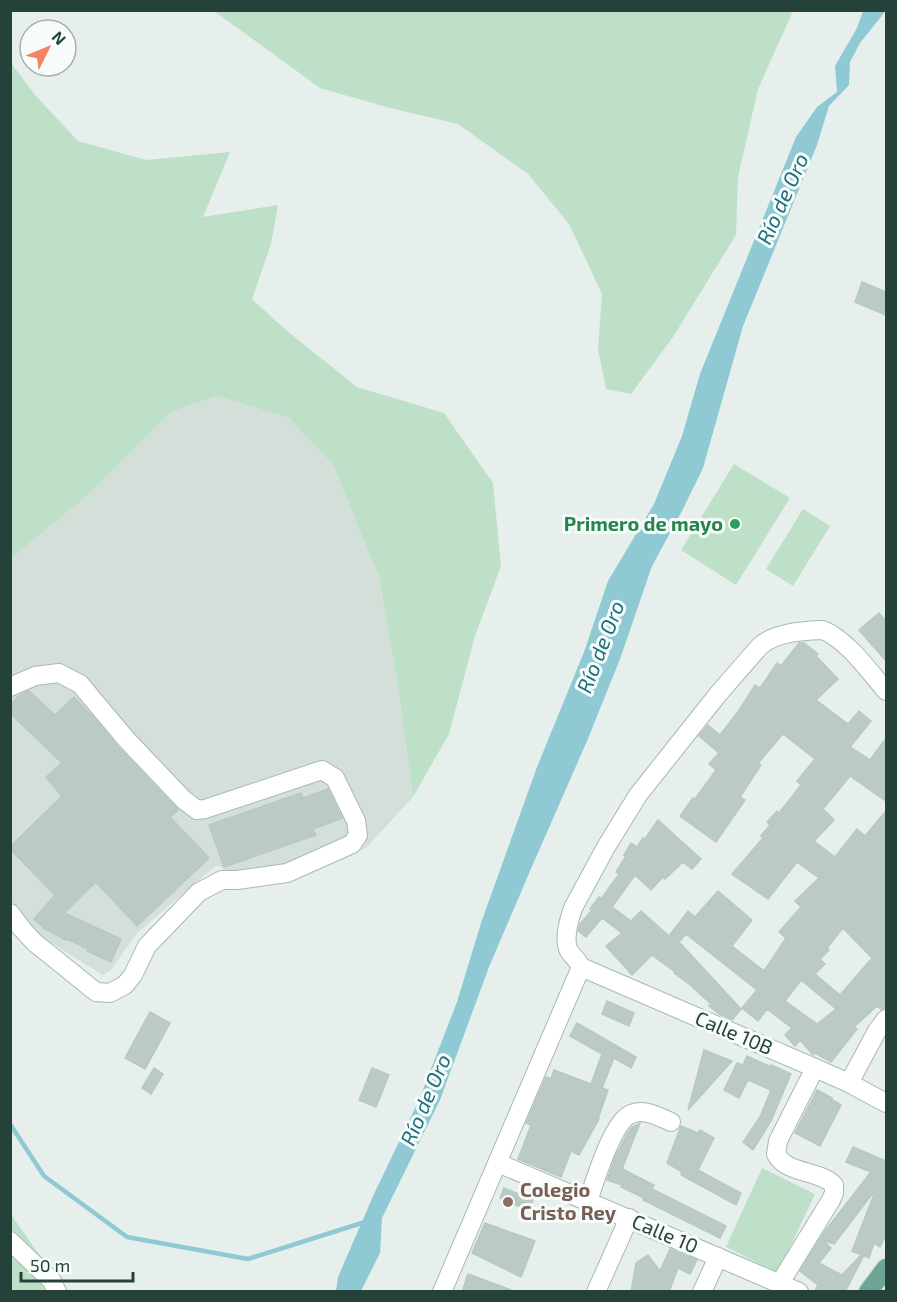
<svg xmlns="http://www.w3.org/2000/svg" width="897" height="1302" viewBox="0 0 897 1302" font-family="'Exo 2',sans-serif">
<style>
.built{fill:#d4dfda}
.green{fill:#bfe0c8}
.water{fill:#8ec9d4}
.lines{fill:none;stroke-linecap:round;stroke-linejoin:round}
.stream{stroke:#8ec9d4;stroke-width:4.5}
.building{fill:#bbcac4;stroke:#b8c9c2;stroke-width:1.5;fill-rule:evenodd}
.minor-casing{stroke:#a8b8b2;stroke-width:20}
.major-casing{stroke:#c2cac8;stroke-width:20}
.minor{stroke:#fff;stroke-width:18}
.major{stroke:#6aa596;stroke-width:18}
.leisure-dot{fill:#2e9e5b;stroke:#f7fbf9;stroke-width:2}
.education-dot{fill:#8d6e63;stroke:#f7fbf9;stroke-width:2}
.labels{text-anchor:middle;stroke-width:6;stroke-linejoin:round;paint-order:stroke}
.leisure-label{font-size:20px;font-weight:bold;fill:#27864d;stroke:#f7fbf9;text-anchor:end}
.street-label{font-size:20px;fill:#24423a;stroke:#f7fbf9}
.education-label{font-size:20px;font-weight:bold;fill:#785e54;stroke:#f7fbf9;text-anchor:start}
.water-label{font-size:21px;font-style:italic;fill:#1c6f80;stroke:#f7fbf9}
</style>
<rect width="100%" height="100%" fill="#e6efeb"/>
<!-- built -->
<polygon class="built" points="217,396 289,418 333,465 379,577 397,680 413,797 366,848 294,879 232,883 222,868 218,866 214,867 136,934 112,969 103,975 64,951 29,928 11,905 11,557 18,553 87,496 171,412"/>
<!-- green -->
<g class="green">
<polygon points="214,11 793,10 793,11 758,89 738,177 736,235 673,337 631,394 606,389 598,349 602,294 569,224 528,174 458,124 390,108 320,88"/>
<polygon points="11,63 36,96 78,141 146,160 230,152 203,217 278,205 271,244 252,299 287,331 357,387 444,413 493,483 501,566 475,636 449,734 413,797 397,680 379,577 333,465 289,418 217,396 171,412 87,496 18,553 11,557"/>
<polygon points="734,464 790,498 736,585 681,550"/>
<polygon points="803,509 830,526 793,586 766,569"/>
<polygon points="762,1168 815,1194 778,1273 726,1247"/>
<polygon points="10,1213 63,1289 80,1291 11,1291"/>
</g>
<!-- water -->
<polygon class="water" points="863,11 883,11 884,13 860,43 850,62 849,85 829,106 817,145 743,326 703,468 682,511 652,566 620,659 587,741 530,871 489,967 440,1100 382,1218 380,1253 361,1291 336,1291 338,1277 374,1194 419,1100 457,1002 481,923 537,767 584,652 608,581 654,504 682,436 700,374 796,137 817,107 837,92 835,66 857,28"/>
<g class="lines">
<!-- stream -->
<polyline class="stream" points="10,1124 44,1176 127,1237 248,1259 365,1222"/>
</g>
<!-- building -->
<g class="building">
<polygon points="862,282 886,292 886,315 855,302"/>
<polygon points="879,613 886,621 886,661 859,630"/>
<path d="M799 643H804L818 654 816 656 838 679 816 700 848 724 859 711 871 721 850 747 870 760 886 738V801L850 776 823 809 834 820 814 841 835 857 857 829 865 836 886 811V1008L881 1009 877 1006 854 1027 857 1029 831 1062 815 1053 813 1055 800 1040 795 1046 785 1035 792 1028 767 1009 758 1021 742 1008 757 990 686 934 679 942 741 1009 732 1020 719 1014 709 1006 711 1004 689 984 674 973 675 972 652 955 632 975 606 946 622 933 602 918 586 937 578 931 580 924 592 910 590 909 599 897 601 899 619 874 616 872 626 856 624 855 631 843 637 847 643 838 645 839 658 820 701 859 692 869 683 862 665 879 663 877 651 890 635 875 612 907 631 921 641 911 669 936 688 911 695 917 718 891 752 920 732 946 764 971 786 938 779 932 801 907 795 901 819 878 797 862 768 899 732 874 763 838 761 836 770 825 767 822 777 811 779 813 801 785 797 781 815 759 783 734 758 763 761 765 740 797 745 800 716 842 680 816 693 798 695 799 716 770 709 764 719 753 699 736 708 725 720 735 740 709 755 685 760 688 777 663 781 666ZM843 928 872 958 840 995 815 974 825 964 820 959 829 950 827 948ZM801 980 836 1009 817 1024 785 1001Z"/>
<polygon points="29,691 55,715 74,697 92,716 118,747 178,810 170,817 209,858 137,926 96,882 64,913 121,939 111,962 87,951 88,949 67,939 66,940 45,929 34,919 55,895 10,849 10,847 62,796 46,777 62,763 10,713 10,705 20,695"/>
<polygon points="328,789 342,818 313,829 316,835 224,867 209,825 301,793 303,798"/>
<polygon points="607,1001 634,1013 629,1026 602,1014"/>
<polygon points="150,1012 170,1023 145,1069 125,1058"/>
<polygon points="577,1023 636,1057 631,1068 614,1058 602,1088 608,1090 598,1119 599,1119 579,1155 571,1151 561,1177 518,1159 531,1125 526,1123 546,1077 551,1079 554,1070 591,1084 602,1054 570,1036"/>
<polygon points="704,1050 732,1061 688,1110"/>
<polygon points="747,1056 771,1067 771,1065 791,1074 771,1121 753,1150 743,1142 760,1117 771,1090 748,1080 739,1098 724,1090 737,1063 743,1065"/>
<polygon points="154,1068 163,1074 151,1094 142,1088"/>
<polygon points="372,1068 389,1075 376,1107 359,1100"/>
<polygon points="817,1090 832,1098 831,1099 841,1105 820,1146 795,1133"/>
<polygon points="640,1123 622,1169 654,1185 652,1189 726,1226 720,1238 643,1200 644,1198 621,1187 622,1185 607,1180 615,1157 627,1134 632,1127"/>
<polygon points="681,1126 698,1133 700,1130 714,1138 698,1170 741,1193 736,1205 681,1175 682,1172 667,1163"/>
<polygon points="853,1147 886,1161 886,1234 880,1247 874,1243 869,1258 852,1251 876,1189 834,1244 823,1240 831,1248 819,1263 842,1275 861,1255 863,1257 845,1292 814,1292 818,1285 800,1271 825,1231 871,1172 846,1162"/>
<polygon points="504,1188 533,1200 529,1211 500,1198"/>
<polygon points="485,1223 535,1241 521,1277 472,1253"/>
<polygon points="670,1249 697,1260 690,1274 678,1268 669,1292 631,1292 636,1263 648,1255 660,1271"/>
<polygon points="468,1274 511,1290 511,1292 462,1292"/>
</g>
<g class="lines">
<!-- minor casing -->
<g class="minor-casing">
<g id="minor">
<polyline points="10,687 35,676 59,673 80,684 126,739 184,800 197,810 205,809 322,770 335,778 356,821 358,835 352,844 287,873 237,880 222,880 199,892 147,946 133,975 125,985 110,993 96,992 34,942 22,929 10,913"/>
<path d="M581 967C578 960 573 957 569 951 563 939 569 920 573 908L606 847 638 795 719 693 760 646C776 632 803 631 823 630 847 640 870 672 886 691"/>
<polyline points="581,967 815,1068 849,1083 886,1103"/>
<polyline points="849,1083 877,1031 886,1019"/>
<polyline points="498,1163 799,1292"/>
<path d="M588 1201C595 1181 612 1122 631 1114 644 1108 659 1117 671 1122"/>
<polyline points="10,1241 52,1281 57,1292"/>
<path d="M780 1283 831 1200 834 1193V1185C818 1169 787 1175 776 1154L778 1141 815 1068"/>
<polyline points="442,1292 581,967"/>
<polyline points="596,1292 629,1218"/>
<polyline points="702,1292 718,1257"/>
</g>
</g>
<!-- major casing -->
<g class="major-casing">
<polyline id="major" points="868,1292 886,1268"/>
</g>
<!-- minor -->
<use href="#minor" class="minor"/>
<!-- major -->
<use href="#major" class="major"/>
</g>
<!-- markers -->
<circle class="leisure-dot" cx="735" cy="524" r="6"/>
<circle class="education-dot" cx="508" cy="1202" r="6"/>
<g class="labels">
<!-- leisure labels -->
<g class="leisure-label">
<text x="723" y="531">Primero de mayo</text>
</g>
<!-- street labels -->
<g class="street-label">
<text transform="translate(734 1033) rotate(23)" y="7">Calle 10B</text>
<text transform="translate(665 1234) rotate(23)" y="7">Calle 10</text>
</g>
<!-- education labels -->
<g class="education-label">
<text x="520" y="1197">Colegio<tspan x="520" dy="23">Cristo Rey</tspan></text>
</g>
<!-- water labels -->
<g class="water-label">
<text transform="translate(783 199) rotate(-66)" y="7">Río de Oro</text>
<text transform="translate(601 647) rotate(-69)" y="7">Río de Oro</text>
<text transform="translate(426 1100) rotate(-67)" y="7">Río de Oro</text>
</g>
</g>
<!-- border -->
<rect width="897" height="1302" fill="none" stroke="#24423a" stroke-width="24"/>
<!-- north arrow -->
<g transform="translate(48 48) rotate(47)"><circle r="28" fill="#f7fbf9" stroke="#a3b1ad" stroke-width="1.5"/>
<path d="M0-4.5L10 22L0 15L-10 22Z" fill="#f4845f"/>
<text y="-9" font-size="16" font-weight="bold" text-anchor="middle" fill="#24423a">N</text>
</g>
<!-- scale -->
<path d="M21 1272v9h112v-9" fill="none" stroke="#24423a" stroke-width="3"/>
<text x="30" y="1272" font-size="18" fill="#24423a" stroke="#f7fbf9" stroke-width="4.5" paint-order="stroke">50 m</text>
</svg>
